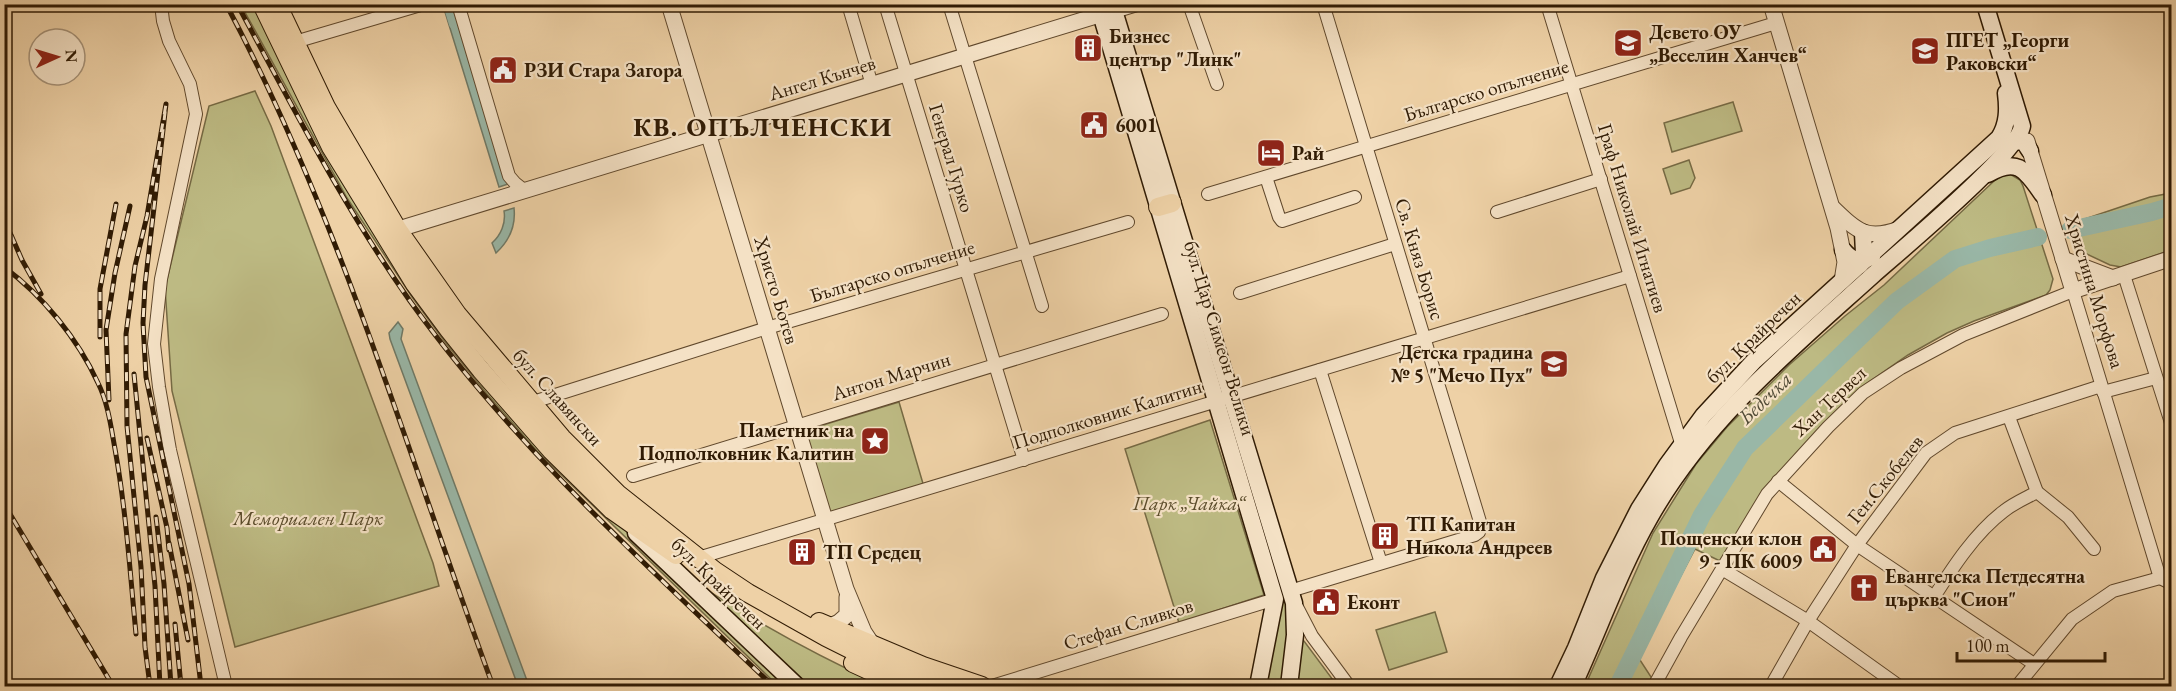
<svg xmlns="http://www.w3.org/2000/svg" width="2176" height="691" viewBox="0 0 2176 691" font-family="'EB Garamond',serif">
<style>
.green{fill:#bdba83;stroke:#766a44;stroke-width:1.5}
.water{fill:#99b7a7;stroke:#6f7966;stroke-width:1.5}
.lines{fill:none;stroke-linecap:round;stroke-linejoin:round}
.canal{stroke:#99b7a7;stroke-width:10}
.river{stroke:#99b7a7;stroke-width:18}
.minor-casing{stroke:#60482c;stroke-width:14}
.tertiary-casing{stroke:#60482c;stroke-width:17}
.secondary-casing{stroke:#301b04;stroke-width:19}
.primary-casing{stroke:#301b04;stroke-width:20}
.minor{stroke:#f4e1c5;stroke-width:12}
.tertiary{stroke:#f4e1c5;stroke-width:15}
.secondary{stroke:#f4e1c5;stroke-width:16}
.primary{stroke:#eed1a6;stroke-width:18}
.rail-casing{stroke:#301b04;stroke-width:5}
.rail{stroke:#f4e1c5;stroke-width:3;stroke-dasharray:9;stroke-linecap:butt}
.labels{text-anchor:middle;stroke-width:4.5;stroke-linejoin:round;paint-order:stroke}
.poi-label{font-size:20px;font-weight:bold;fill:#301b04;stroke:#f4e1c5;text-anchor:start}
.street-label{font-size:20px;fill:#301b04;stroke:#f4e1c5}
.park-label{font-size:20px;font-style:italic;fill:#5a4b2a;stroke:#f4e1c5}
.water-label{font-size:21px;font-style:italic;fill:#504a35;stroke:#f4e1c5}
.district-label{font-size:26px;font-weight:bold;letter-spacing:1.5px;fill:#301b04;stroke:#f4e1c5}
</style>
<rect width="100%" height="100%" fill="#eed1a6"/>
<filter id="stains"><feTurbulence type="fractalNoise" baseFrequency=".00333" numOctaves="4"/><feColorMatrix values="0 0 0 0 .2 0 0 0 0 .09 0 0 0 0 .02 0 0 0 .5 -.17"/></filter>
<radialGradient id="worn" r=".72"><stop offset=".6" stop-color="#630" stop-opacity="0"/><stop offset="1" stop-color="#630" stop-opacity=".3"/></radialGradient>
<!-- green -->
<g class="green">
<polygon points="241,5 258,5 285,72 351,194 595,501 790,686 778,686 537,451 487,394 445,342 412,297 347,198"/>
<polygon points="255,91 271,126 433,563 439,586 235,647 172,391 165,288 209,106"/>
<polygon points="1733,102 1742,131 1672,152 1664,123"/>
<polygon points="1689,160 1695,178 1690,188 1671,194 1663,169"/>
<polygon points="2010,174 2020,180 2023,186 2053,279 2050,290 2046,295 1974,321 1947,333 1908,355 1863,386 1720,561 1695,549 1638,657 1653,680 1649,686 1585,686 1653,533 1696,464 1727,427 1789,365 1845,316 1884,285 1994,181 2003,175"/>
<polygon points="2171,193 2171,250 2121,267 2110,265 2074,248 2067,225 2150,197"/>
<polygon points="899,402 924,487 828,516 803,431"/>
<polygon points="1227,408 1287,598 1291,625 1284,686 1264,686 1276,607"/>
<polygon points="1210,420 1264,595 1179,623 1125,449"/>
<path d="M691 579C752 621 816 655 883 686H807L795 679Z"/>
<polygon points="1435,612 1447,652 1389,670 1376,630"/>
<polygon points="1302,640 1304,641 1336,684 1294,686"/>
</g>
<!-- water -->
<g class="water">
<polygon points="454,9 508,184 499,187 445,12"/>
<path d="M514 208C516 226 509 241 496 253L492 243C501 235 506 223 504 211Z"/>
<polygon points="398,322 403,329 401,339 529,686 518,686 390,339 389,333"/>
</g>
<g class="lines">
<!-- canal -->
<polyline class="canal" points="448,4 454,24"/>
<!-- river -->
<g class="river">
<polyline points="2070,230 2152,212 2172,206"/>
<polyline points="1618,686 1702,515 1745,448 1897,301 1955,259 1990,248 2038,237"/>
</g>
<!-- minor casing -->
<g class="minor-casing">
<g id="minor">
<polyline points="161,4 163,21 169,41 190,84 196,114 161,279 154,344 159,387 170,450 226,686"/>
<polyline points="458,4 509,176 515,183 525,191"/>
<polyline points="848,4 872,85"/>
<polyline points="885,4 1024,460"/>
<polyline points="949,4 1042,306"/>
<polyline points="1189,4 1217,84"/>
<polyline points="1547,4 1681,443"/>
<polyline points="288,44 424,4"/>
<polyline points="1266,177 1279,217 1282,221 1355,197"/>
<polyline points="1208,194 1776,23"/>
<polyline points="1497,212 1601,179"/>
<polyline points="2124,275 2172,426"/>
<polyline points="1240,293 1395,244"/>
<polyline points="1320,370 1381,563"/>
<polyline points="2103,392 2156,378"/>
<polyline points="530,403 767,328 1128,222"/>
<polyline points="633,476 1162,314"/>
<polyline points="1778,481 1857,545 2034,664"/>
<polyline points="2037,492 2068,517 2094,549"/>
<polyline points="698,558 1630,276"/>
<polyline points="1722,569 1808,621 1899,686"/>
<polyline points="1290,591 1475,535 1479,532 1481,525 1323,4"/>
<path d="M1934 597C1953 567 1975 533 2004 511 2014 503 2026 498 2037 492L2009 417"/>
<polyline points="1297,607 1312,636 1349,686"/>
<polyline points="992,686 1275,599"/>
<polyline points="1654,686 1681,637 1767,494 1828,427 1863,393 1901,368 1963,335 2073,291 2160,578 2172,584"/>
<polyline points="1771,686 1808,621 1857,545 1926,453 1955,433 2101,386"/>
<polyline points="2017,686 2072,619 2113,591 2160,578"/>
<polyline points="2169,686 2172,686"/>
</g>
</g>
<!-- tertiary casing -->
<g class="tertiary-casing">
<g id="tertiary">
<polyline points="669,4 846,589 864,632 872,644"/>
<polyline points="1771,4 1838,228 1845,262 1842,281"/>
<polyline points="2027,141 2073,291 2172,258"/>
<path d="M1834 209C1857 231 1867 241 1899 229"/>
<polyline points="389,232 1135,4"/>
<polyline points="2063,259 2113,278"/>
<polyline points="830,626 839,622 847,615 847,597"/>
</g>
</g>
<!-- secondary casing -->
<g class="secondary-casing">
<g id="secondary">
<polyline points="1098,4 1275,599 1258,686"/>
<polyline points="1112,4 1294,603 1295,635 1289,686"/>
<polyline points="2005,140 2024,142 2030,151"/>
<path d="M1988 174C2018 156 2026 171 2043 195"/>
<path d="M1843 250C1852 261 1859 262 1872 257"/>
<polyline points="1860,265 1864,253 1863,233"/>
<polyline points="636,533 797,686"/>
<path d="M1558 686 1576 648 1604 578 1639 509 1667 465 1703 416 1754 361 1999 138C2008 124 2008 109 2006 93"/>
<path d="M1573 686C1599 630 1619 571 1650 517 1705 420 1791 349 1873 275 1899 252 2019 152 2022 126L1985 4"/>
</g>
</g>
<!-- primary casing -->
<g class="primary-casing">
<g id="primary">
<polyline points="262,4 331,147 415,284 449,330 481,370 551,450 612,510 676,555"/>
<polyline points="277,4 326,107 398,230 457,314 562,438 618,494 715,571 748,593 826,637 852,650 938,686"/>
<polyline points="1158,207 1172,203"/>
<polyline points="819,622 923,666 982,686"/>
<polyline points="853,663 903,686"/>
</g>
</g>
<!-- minor -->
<use href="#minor" class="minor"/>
<!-- tertiary -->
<use href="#tertiary" class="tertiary"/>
<!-- secondary -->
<use href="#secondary" class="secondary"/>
<!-- primary -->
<use href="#primary" class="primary"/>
<!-- rail casing -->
<g class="rail-casing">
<g id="rail">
<path d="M226 4C341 220 409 458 493 686"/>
<path d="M237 4C292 105 344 208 410 301 513 445 646 565 773 686"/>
<polyline points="4,219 22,260 41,294"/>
<path d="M4 267C43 296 78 339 98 383 108 403 111 427 115 449 126 510 130 572 136 634"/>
<polyline points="100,337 100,289 116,204"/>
<polyline points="134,374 155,586 160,686"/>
<polyline points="109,400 106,330 115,273 130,206"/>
<polyline points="147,438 167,528 169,550"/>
<polyline points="4,504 113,686"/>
<polyline points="156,517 164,584 171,686"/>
<polyline points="169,543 188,640"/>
<polyline points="175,624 181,686"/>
<polyline points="150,686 145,647 141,567 127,426 126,334 135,266 147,216 166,104 145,285 143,323 146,377 189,584 201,686"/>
</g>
</g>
<!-- rail -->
<use href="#rail" class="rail"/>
</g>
<!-- icons -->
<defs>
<g id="school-square" transform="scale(1.5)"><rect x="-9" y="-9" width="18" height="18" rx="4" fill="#8f2418" stroke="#f4e1c5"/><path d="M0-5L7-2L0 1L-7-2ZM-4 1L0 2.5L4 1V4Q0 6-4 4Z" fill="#fff"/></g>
<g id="building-square" transform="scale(1.5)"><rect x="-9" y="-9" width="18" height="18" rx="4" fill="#8f2418" stroke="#f4e1c5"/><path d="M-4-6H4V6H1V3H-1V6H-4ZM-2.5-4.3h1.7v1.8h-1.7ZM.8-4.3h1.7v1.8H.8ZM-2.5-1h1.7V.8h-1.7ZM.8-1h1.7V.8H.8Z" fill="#fff"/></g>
<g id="civic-square" transform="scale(1.5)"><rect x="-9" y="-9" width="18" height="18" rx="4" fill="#8f2418" stroke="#f4e1c5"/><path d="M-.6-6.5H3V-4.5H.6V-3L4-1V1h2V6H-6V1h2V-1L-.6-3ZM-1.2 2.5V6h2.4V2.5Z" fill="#fff"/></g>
<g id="hotel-square" transform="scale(1.5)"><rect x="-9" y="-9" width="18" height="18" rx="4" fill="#8f2418" stroke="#f4e1c5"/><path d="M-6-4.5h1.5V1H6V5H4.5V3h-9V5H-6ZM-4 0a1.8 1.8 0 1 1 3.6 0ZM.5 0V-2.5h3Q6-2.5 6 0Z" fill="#fff"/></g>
<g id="sight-square" transform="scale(1.5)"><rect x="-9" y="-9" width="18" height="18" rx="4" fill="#8f2418" stroke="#f4e1c5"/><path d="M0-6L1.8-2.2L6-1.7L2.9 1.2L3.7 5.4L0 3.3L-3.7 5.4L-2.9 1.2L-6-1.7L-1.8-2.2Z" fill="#fff"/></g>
<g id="church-square" transform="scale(1.5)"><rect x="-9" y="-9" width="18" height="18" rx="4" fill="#8f2418" stroke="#f4e1c5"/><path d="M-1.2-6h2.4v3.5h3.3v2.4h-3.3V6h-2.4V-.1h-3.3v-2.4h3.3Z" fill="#fff"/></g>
</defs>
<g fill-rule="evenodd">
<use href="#school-square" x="1628" y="43"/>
<use href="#building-square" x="1088" y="48"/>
<use href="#school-square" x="1925" y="51"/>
<use href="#civic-square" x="503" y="70"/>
<use href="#civic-square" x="1094" y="125"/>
<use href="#hotel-square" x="1271" y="153"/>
<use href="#school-square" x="1554" y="364"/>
<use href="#sight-square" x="875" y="441"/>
<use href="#building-square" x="1385" y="536"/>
<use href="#civic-square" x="1823" y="549"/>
<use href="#building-square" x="802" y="552"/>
<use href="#church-square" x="1864" y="588"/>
<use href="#civic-square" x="1326" y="602"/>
</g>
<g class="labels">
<!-- poi labels -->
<g class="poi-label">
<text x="1649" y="39">Девето ОУ<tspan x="1649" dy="23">„Веселин Ханчев“</tspan></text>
<text x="1109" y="43">Бизнес<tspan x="1109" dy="23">център "Линк"</tspan></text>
<text x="1946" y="47">ПГЕТ „Георги<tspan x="1946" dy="23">Раковски“</tspan></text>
<text x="524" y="77">РЗИ Стара Загора</text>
<text x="1115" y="132">6001</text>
<text x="1292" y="160">Рай</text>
<text x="1533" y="359" text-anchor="end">Детска градина<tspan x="1533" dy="23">№ 5 "Мечо Пух"</tspan></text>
<text x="854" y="437" text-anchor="end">Паметник на<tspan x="854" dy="23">Подполковник Калитин</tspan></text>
<text x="1406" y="531">ТП Капитан<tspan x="1406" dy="23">Никола Андреев</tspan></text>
<text x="1802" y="545" text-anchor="end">Пощенски клон<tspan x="1802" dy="23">9 - ПК 6009</tspan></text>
<text x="823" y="559">ТП Средец</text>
<text x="1885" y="583">Евангелска Петдесятна<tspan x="1885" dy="23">църква "Сион"</tspan></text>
<text x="1347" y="609">Еконт</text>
</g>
<!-- street labels -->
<g class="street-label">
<text transform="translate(822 78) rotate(-17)" y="7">Ангел Кънчев</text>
<text transform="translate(1486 90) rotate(-17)" y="7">Българско опълчение</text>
<text transform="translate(952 158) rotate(73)" y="7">Генерал Гурко</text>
<text transform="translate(1633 218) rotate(73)" y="7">Граф Николай Игнатиев</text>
<text transform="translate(1420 259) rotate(73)" y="7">Св. Княз Борис</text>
<text transform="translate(892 271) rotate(-17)" y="7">Българско опълчение</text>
<text transform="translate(777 290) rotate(73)" y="7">Христо Ботев</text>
<text transform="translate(2095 291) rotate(73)" y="7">Христина Морфова</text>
<text transform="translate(1753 337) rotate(-44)" y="7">бул. Крайречен</text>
<text transform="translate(1220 338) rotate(73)" y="7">бул. Цар Симеон Велики</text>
<text transform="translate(891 376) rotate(-17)" y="7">Антон Марчин</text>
<text transform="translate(558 397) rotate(48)" y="7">бул. Славянски</text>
<text transform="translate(1829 401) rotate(-43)" y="7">Хан Тервел</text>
<text transform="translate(1107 414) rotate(-17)" y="7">Подполковник Калитин</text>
<text transform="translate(1885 479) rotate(-51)" y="7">Ген.Скобелев</text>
<text transform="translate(719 583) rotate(44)" y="7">бул. Крайречен</text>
<text transform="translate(1128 624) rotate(-17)" y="7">Стефан Сливков</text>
</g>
<!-- park labels -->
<g class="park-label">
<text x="1189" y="510">Парк „Чайка“</text>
<text x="308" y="525">Мемориален Парк</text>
</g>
<!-- water labels -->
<g class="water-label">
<text transform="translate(1765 398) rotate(-44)" y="7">Бедечка</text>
</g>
<!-- district labels -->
<g class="district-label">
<text x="763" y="136">КВ. ОПЪЛЧЕНСКИ</text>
</g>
</g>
<!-- margin -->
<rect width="2176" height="691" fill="none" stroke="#eed1a6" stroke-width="24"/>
<rect x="6" y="6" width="2164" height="679" fill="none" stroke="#301b04" stroke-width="3"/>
<rect x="12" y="12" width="2152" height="667" fill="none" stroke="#301b04" stroke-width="1.5"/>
<!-- north arrow -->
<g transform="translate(57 57) rotate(86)"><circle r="28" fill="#f4e1c5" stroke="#a69278" stroke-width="1.5"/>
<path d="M0-4.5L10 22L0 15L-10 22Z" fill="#8f2418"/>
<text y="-9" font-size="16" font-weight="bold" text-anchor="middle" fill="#301b04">N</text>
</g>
<!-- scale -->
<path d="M1957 652v9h148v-9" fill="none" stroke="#301b04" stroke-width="3"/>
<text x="1966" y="652" font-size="18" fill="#301b04" stroke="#f4e1c5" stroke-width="4.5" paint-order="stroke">100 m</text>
<rect width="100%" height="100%" filter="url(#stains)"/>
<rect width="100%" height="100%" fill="url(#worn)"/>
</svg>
